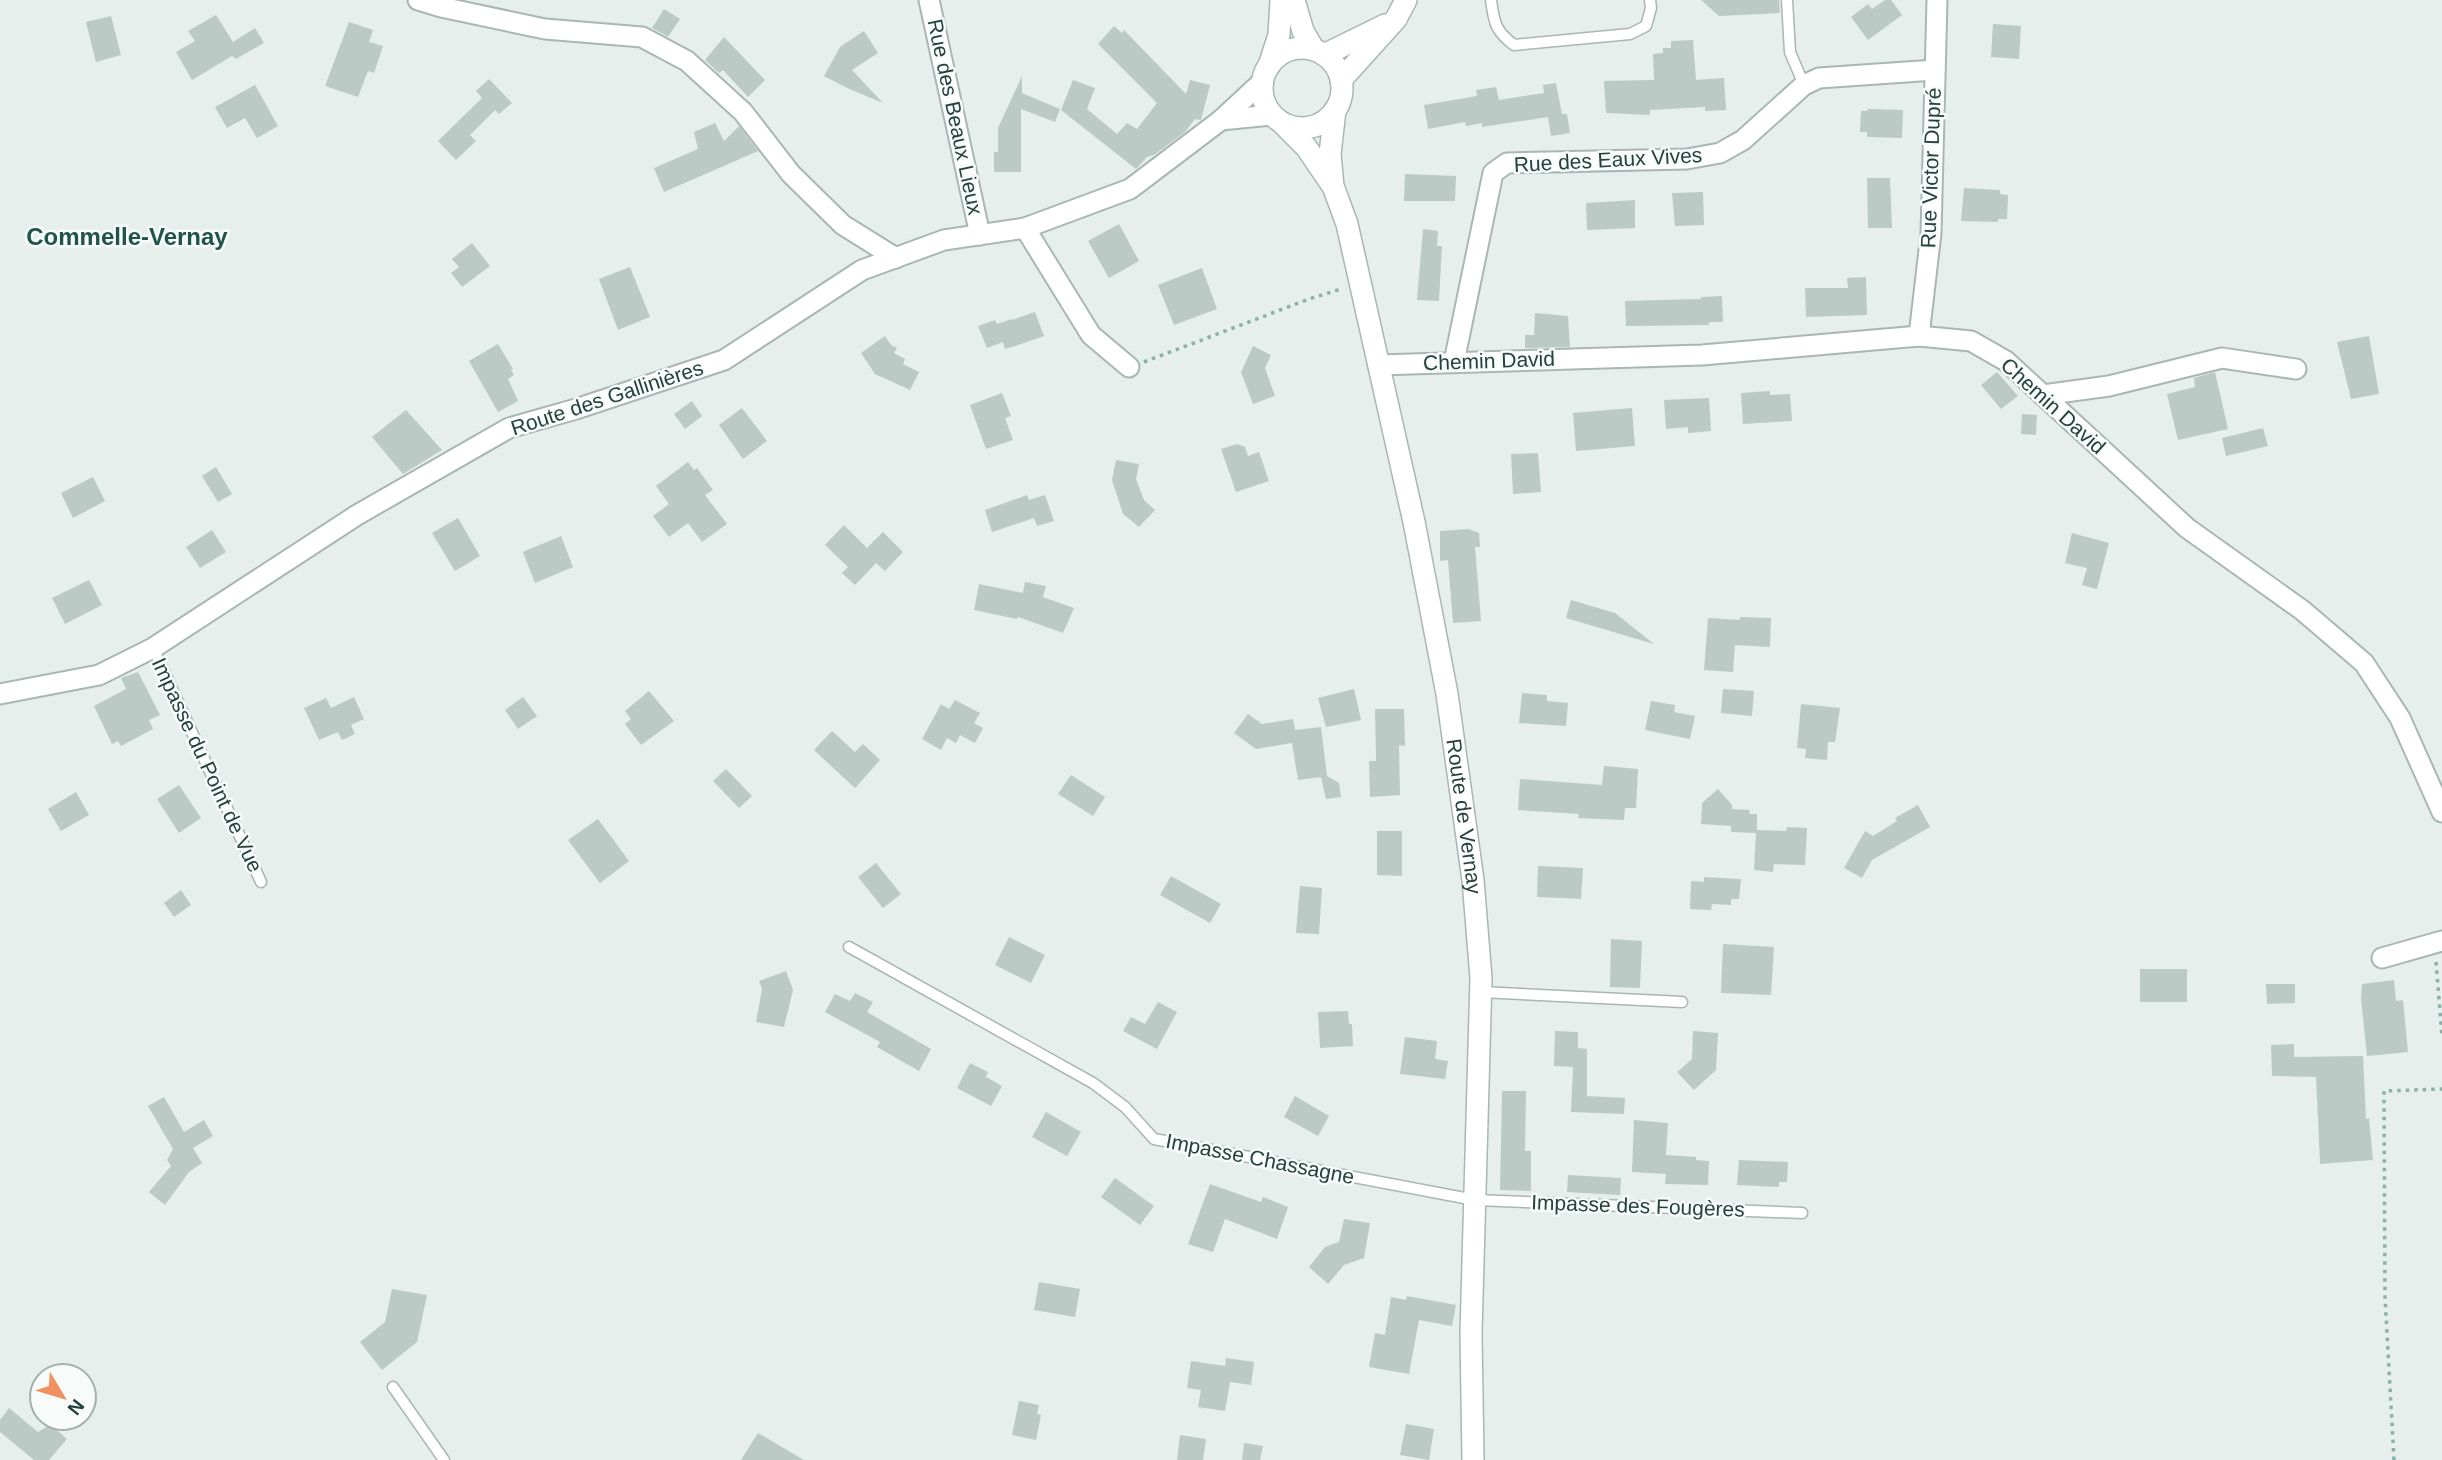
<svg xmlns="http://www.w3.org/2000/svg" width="2442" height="1460" viewBox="0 0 2442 1460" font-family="Helvetica,sans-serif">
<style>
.building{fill:#bbcac5}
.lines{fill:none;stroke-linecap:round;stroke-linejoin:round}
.service-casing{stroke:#a8b7b3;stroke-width:13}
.minor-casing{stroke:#a8b7b3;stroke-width:23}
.tertiary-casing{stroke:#a8b7b3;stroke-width:24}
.path{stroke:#87b2a8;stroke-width:3.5;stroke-dasharray:3.5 5;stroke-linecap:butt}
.service{stroke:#fff;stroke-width:10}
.minor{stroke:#fff;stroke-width:19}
.tertiary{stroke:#fff;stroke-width:21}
.labels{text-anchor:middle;stroke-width:5;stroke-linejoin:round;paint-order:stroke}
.street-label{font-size:21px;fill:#24413c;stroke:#f7fbf9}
.quarter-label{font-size:24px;font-weight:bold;fill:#20544b;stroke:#f7fbf9}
</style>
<rect width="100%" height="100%" fill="#e6efeb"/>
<!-- building -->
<g class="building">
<polygon points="1701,0 1779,0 1780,13 1719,16"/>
<polygon points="1885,0 1891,0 1902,15 1868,40 1851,17 1868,4 1872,9"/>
<polygon points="664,9 680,19 668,37 652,28"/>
<polygon points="216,15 233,42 255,28 264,43 236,59 232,56 192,80 176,52 195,41 188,31"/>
<polygon points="111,16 121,55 96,62 86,22"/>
<polygon points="349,22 373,30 369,42 383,46 374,73 368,71 358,97 325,86"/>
<polygon points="1993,24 2021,26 2019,59 1991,57"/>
<polygon points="1114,26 1122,33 1124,30 1186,94 1190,80 1210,85 1201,120 1195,119 1185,132 1154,155 1147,157 1136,169 1061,110 1073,80 1095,88 1087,109 1117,134 1127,123 1137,129 1157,103 1098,44"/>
<polygon points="864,31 878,53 852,70 883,103 847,88 824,76 840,47"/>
<polygon points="724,37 765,80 748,97 723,70 719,73 705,60"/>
<polygon points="1693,40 1696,80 1724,78 1726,110 1705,111 1705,107 1650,110 1650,115 1606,113 1604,81 1654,80 1653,54 1663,53 1663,48 1671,48 1671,41"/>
<polygon points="1022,76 1022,93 1060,109 1055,122 1021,109 1021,172 994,172 994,152 998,152 998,128"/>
<polygon points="489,79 512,103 499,114 495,110 470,135 476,141 456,160 438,141 482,98 476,91"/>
<polygon points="1556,83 1562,114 1567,114 1570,133 1551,136 1548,117 1482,127 1482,123 1466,126 1465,122 1428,129 1424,105 1477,96 1476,90 1496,87 1499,100 1544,93 1543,85"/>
<polygon points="255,85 278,126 257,138 245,118 227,128 215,107"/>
<polygon points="1867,109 1903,110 1902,138 1867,137 1867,132 1860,132 1861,111 1868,111"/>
<polygon points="715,123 724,141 739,126 758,151 664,192 654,168 698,149 694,132"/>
<polygon points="1405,174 1456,176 1455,201 1404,201"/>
<polygon points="1867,178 1890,178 1892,228 1868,228"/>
<polygon points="1964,188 2000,190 2000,194 2008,195 2007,219 1998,219 1998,222 1961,221"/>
<polygon points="1703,192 1704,225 1675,226 1672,193"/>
<polygon points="1635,200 1635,228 1587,230 1586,203"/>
<polygon points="1119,224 1139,261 1109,278 1088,241"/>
<polygon points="1423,229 1438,231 1437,246 1442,246 1439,301 1417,300"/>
<polygon points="472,243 490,266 462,287 451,273 459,267 452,259"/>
<polygon points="630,267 650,317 618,330 599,279"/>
<polygon points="1202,268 1217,309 1174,325 1158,285"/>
<polygon points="1866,277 1867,315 1806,317 1805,288 1848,288 1847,278"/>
<polygon points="1722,296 1723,322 1709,322 1709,325 1626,326 1625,301 1701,299 1701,297"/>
<polygon points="1035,312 1044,336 1012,347 1005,349 1003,342 987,348 978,326 995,320 997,324 1012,319 1012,320"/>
<polygon points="1535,313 1568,316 1570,347 1525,348 1525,335 1534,335"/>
<polygon points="885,336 891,345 897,348 894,353 905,359 903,364 919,372 910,390 875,374 861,353"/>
<polygon points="2369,336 2379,394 2351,399 2337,342"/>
<polygon points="498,344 513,369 511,370 514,375 508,379 518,401 498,412 469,361"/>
<polygon points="1253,346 1271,355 1265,368 1275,396 1253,404 1241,372"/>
<polygon points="1997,372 2018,396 2001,409 1981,385"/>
<polygon points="2215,372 2228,429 2178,440 2167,394 2195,387 2194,378"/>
<polygon points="1770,391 1770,395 1790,394 1792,421 1743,424 1741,393"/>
<polygon points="1002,393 1011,416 1005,418 1013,440 986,449 970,405"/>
<polygon points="1709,398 1711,431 1688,433 1688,427 1666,429 1664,400"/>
<polygon points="692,401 702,416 685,429 674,414"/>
<polygon points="742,408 767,441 743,459 719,425"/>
<polygon points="1632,408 1635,446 1576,451 1573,413"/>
<polygon points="406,410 442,450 403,474 372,437"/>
<polygon points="2022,414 2037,415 2036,435 2021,434"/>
<polygon points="2263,428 2268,446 2226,456 2222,438"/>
<polygon points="1237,444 1245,447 1248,456 1259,452 1269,481 1236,492 1221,449"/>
<polygon points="1538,453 1541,492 1513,494 1511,454"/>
<polygon points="1116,460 1139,464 1136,479 1144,500 1155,510 1139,527 1123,514 1112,480"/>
<polygon points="688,462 694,470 697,468 713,490 705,495 727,524 702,542 688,523 669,537 653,516 669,504 656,486"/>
<polygon points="216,467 232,494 218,502 202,476"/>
<polygon points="93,477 105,501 73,518 61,493"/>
<polygon points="1027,495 1029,500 1045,495 1054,521 1037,526 1034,518 992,532 985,510"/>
<polygon points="458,518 480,556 455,571 432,533"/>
<polygon points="844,525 867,548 883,532 903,552 885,571 876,563 855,585 842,573 848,567 825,545"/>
<polygon points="1468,529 1479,533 1480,547 1475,547 1481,621 1453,623 1448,560 1440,561 1440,531"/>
<polygon points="212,530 226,552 200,568 186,547"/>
<polygon points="2072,533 2109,543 2097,589 2082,585 2087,568 2065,563"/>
<polygon points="561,536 573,567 535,583 523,552"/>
<polygon points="89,580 102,605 65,624 52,598"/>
<polygon points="1025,582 1046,586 1043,597 1074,608 1063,633 1018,617 1017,619 974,610 979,584 1023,593"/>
<polygon points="1571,600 1615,613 1654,644 1566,618"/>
<polygon points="1740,617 1771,618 1770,647 1735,645 1733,672 1704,670 1708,618 1740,620"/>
<polygon points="138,672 160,715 149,720 153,729 121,746 118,741 112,744 94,706 126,689 121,678"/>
<polygon points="1354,689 1361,720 1326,727 1318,698"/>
<polygon points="1723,689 1754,691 1752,716 1721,713"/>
<polygon points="649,691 674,721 641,745 625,724 631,719 625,711"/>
<polygon points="1522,693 1547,695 1547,701 1568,703 1566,726 1519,723"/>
<polygon points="354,697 364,719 351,725 355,734 342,740 338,732 319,740 304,708 326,698 331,708"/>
<polygon points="523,697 537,716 518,729 505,710"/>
<polygon points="955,700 980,713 974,723 983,728 975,743 960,735 956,743 947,738 941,750 922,739 941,704 949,709"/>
<polygon points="1651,701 1675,705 1674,712 1695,716 1690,739 1645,730"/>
<polygon points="1801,704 1840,708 1835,742 1828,742 1827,760 1805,758 1806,749 1797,748"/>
<polygon points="1375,709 1404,709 1405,746 1399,745 1400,795 1370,797 1369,761 1376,761"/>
<polygon points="1248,714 1262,724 1293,719 1295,730 1321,727 1327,776 1339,783 1341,797 1326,799 1321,777 1298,780 1292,743 1256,749 1234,733"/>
<polygon points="832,731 855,752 863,744 880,760 855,788 814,750"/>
<polygon points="1604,766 1638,769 1636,808 1625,808 1624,820 1578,818 1579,814 1518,810 1520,779 1602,785"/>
<polygon points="726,769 752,796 739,808 713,781"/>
<polygon points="1071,775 1105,797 1093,816 1058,794"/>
<polygon points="179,785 201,818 179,833 157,799"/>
<polygon points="1718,789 1732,805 1732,809 1750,810 1749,814 1757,814 1757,830 1786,831 1787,827 1807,828 1805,865 1774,864 1773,872 1754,870 1756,833 1731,832 1731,826 1701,824 1702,803"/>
<polygon points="76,792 89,815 61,831 48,809"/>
<polygon points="1918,805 1930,827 1872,860 1862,878 1844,868 1865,831 1873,836 1897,821 1895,818"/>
<polygon points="598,819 629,861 600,883 568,840"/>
<polygon points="1377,831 1402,831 1402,876 1377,875"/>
<polygon points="876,863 901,894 883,908 858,877"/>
<polygon points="1538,866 1583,868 1581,899 1537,897"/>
<polygon points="1171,876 1221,904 1210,923 1160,895"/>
<polygon points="1704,877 1741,879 1739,899 1731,899 1731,905 1712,904 1711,910 1690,909 1691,881 1704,882"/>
<polygon points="1300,886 1322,888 1319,934 1296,933"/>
<polygon points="181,890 191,905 174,917 164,903"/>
<polygon points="1009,937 1045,955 1031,983 995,965"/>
<polygon points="1611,939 1642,941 1640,988 1610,987"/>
<polygon points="1723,944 1774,947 1771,995 1721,993"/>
<rect x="2140" y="969" width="47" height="33"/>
<polygon points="786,971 793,990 784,1027 756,1022 762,989 759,981"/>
<polygon points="2394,980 2396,1001 2403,1000 2408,1052 2367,1056 2361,998 2362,984"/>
<polygon points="2266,984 2295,984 2295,1003 2267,1004"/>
<polygon points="855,993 873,1002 867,1012 931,1049 919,1071 877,1047 880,1042 825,1012 835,994 850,1001"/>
<polygon points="1158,1002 1177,1012 1157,1049 1123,1031 1131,1017 1145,1024"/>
<polygon points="1348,1011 1349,1024 1352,1024 1353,1046 1320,1048 1318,1012"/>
<polygon points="1555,1031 1578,1032 1578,1048 1587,1049 1587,1096 1625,1098 1624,1114 1571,1112 1573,1067 1554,1066"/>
<polygon points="1693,1031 1718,1033 1716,1070 1694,1090 1677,1072 1692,1059"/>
<polygon points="1405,1037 1437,1041 1435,1059 1448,1061 1445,1079 1400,1074"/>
<polygon points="2294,1044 2294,1057 2363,1056 2366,1119 2369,1118 2373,1160 2320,1164 2316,1077 2272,1076 2271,1045"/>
<polygon points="970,1063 988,1072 986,1077 1002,1086 991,1106 957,1088"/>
<polygon points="1502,1091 1526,1091 1525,1151 1531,1151 1531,1191 1500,1190"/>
<polygon points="1295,1096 1329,1116 1318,1136 1284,1117"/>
<polygon points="164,1097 184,1132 204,1120 213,1136 193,1148 202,1163 189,1172 165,1205 149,1192 171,1166 167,1160 173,1149 148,1106"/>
<polygon points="1046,1112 1081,1132 1067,1156 1032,1137"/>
<polygon points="1634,1120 1668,1123 1666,1155 1696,1157 1696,1160 1709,1161 1708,1185 1665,1184 1666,1174 1632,1172"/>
<polygon points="1739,1160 1788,1162 1787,1182 1779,1182 1779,1187 1737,1185"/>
<polygon points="1568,1175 1621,1178 1620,1195 1567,1192"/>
<polygon points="1115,1178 1154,1206 1140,1225 1101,1197"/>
<polygon points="1210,1184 1261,1202 1263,1197 1288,1207 1277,1239 1225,1219 1213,1252 1188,1244"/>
<polygon points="1344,1219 1370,1223 1364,1258 1344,1265 1328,1284 1309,1267 1325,1247 1339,1242"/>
<polygon points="1039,1282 1080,1289 1075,1317 1034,1310"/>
<polygon points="392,1289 427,1295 417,1342 382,1370 360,1342 385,1322"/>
<polygon points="1407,1296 1456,1305 1452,1326 1419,1320 1409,1374 1369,1367 1375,1333 1385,1335 1391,1297 1406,1300"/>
<polygon points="1226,1358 1254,1362 1251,1385 1230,1382 1225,1411 1198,1407 1201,1390 1187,1388 1191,1361 1225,1366"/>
<polygon points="1019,1401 1039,1405 1037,1414 1041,1415 1036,1440 1012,1435"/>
<polygon points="9,1408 38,1432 58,1420 58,1431 67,1439 49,1460 34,1460 0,1432 0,1420"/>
<polygon points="1406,1424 1434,1429 1429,1460 1400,1455"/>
<polygon points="758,1433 804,1460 741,1460"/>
<polygon points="1180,1435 1206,1439 1203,1460 1177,1460"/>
<polygon points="1244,1443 1263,1446 1260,1460 1242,1460"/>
</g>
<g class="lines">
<!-- service casing -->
<g class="service-casing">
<g id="service">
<path d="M1491 0C1494 22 1495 31 1514 45L1630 34 1646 26 1651 8 1650 0"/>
<polyline points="1787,0 1790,52 1804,85"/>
<polyline points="153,648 261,882"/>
<polyline points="849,947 1093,1083 1125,1107 1154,1139 1475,1200 1802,1213"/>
<polyline points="1481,992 1682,1002"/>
<polyline points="393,1387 444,1460"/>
</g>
</g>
<!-- minor casing -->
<g class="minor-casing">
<g id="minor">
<polyline points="418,0 441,7 545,29 642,37 687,61 743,112 791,174 843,225 896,258"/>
<polyline points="929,0 980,235"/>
<polyline points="1221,120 1272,115"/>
<polyline points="1025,228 1091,335 1129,367"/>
<polyline points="1919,336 1931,233 1937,0"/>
<polyline points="1454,362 1493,173 1507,163 1687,159 1720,153 1743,140 1804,85 1819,78 1935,70"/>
<polyline points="1378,365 1702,355 1919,336 1971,341 2006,361 2187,528 2302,610 2364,663 2400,718 2442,812"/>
<polyline points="2043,395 2109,386 2222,358 2296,369"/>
<polyline points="0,694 99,675 153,648 357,515 509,428 576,409 724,360 862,270 944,240 1025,228 1130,189 1221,120 1263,81"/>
<polyline points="2382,958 2442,941"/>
</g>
</g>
<!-- tertiary casing -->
<g class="tertiary-casing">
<g id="tertiary">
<polyline points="1294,0 1303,31 1314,50"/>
<circle cx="1302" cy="88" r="40"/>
<polyline points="1324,55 1385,25"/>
<polyline points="1269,66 1279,35 1281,0"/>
<polyline points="1341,80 1396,19 1406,0"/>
<path id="s1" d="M1335 110 1330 154 1333 186 1347 224 1414 522 1447 694 1473 880 1481 978 1471 1333 1473 1460"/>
<polyline points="1282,123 1306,147 1332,185"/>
</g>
</g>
<!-- path -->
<g class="path">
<polyline points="1144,362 1309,299 1341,289"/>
<polyline points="2436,962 2442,1036"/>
<polyline points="2394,1460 2385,1297 2384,1091 2442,1089"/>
</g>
<!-- service -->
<use href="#service" class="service"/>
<!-- minor -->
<use href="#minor" class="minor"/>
<!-- tertiary -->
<use href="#tertiary" class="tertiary"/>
</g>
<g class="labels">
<!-- street labels -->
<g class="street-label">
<text transform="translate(955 117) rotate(78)" y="7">Rue des Beaux Lieux</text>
<text transform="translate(1608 160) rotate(-3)" y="7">Rue des Eaux Vives</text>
<text transform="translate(1931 168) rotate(-88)" y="7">Rue Victor Dupré</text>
<text transform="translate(1489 361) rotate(-2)" y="7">Chemin David</text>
<text transform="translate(607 398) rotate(-18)" y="7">Route des Gallinières</text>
<text transform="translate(2053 406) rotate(42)" y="7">Chemin David</text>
<text transform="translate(207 765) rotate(65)" y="7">Impasse du Point de Vue</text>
<text dy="7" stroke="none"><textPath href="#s1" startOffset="721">Route de Vernay</textPath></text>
<text transform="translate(1260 1159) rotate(11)" y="7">Impasse Chassagne</text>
<text transform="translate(1638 1206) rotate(2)" y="7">Impasse des Fougères</text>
</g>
<!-- quarter labels -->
<g class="quarter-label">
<text x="127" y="245">Commelle-Vernay</text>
</g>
</g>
<!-- north arrow -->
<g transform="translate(63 1397) rotate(128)"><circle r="33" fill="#f7fbf9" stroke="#a3b1ad" stroke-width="2"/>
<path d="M0-5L12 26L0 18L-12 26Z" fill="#f19162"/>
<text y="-10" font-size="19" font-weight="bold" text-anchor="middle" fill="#24413c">N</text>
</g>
</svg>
